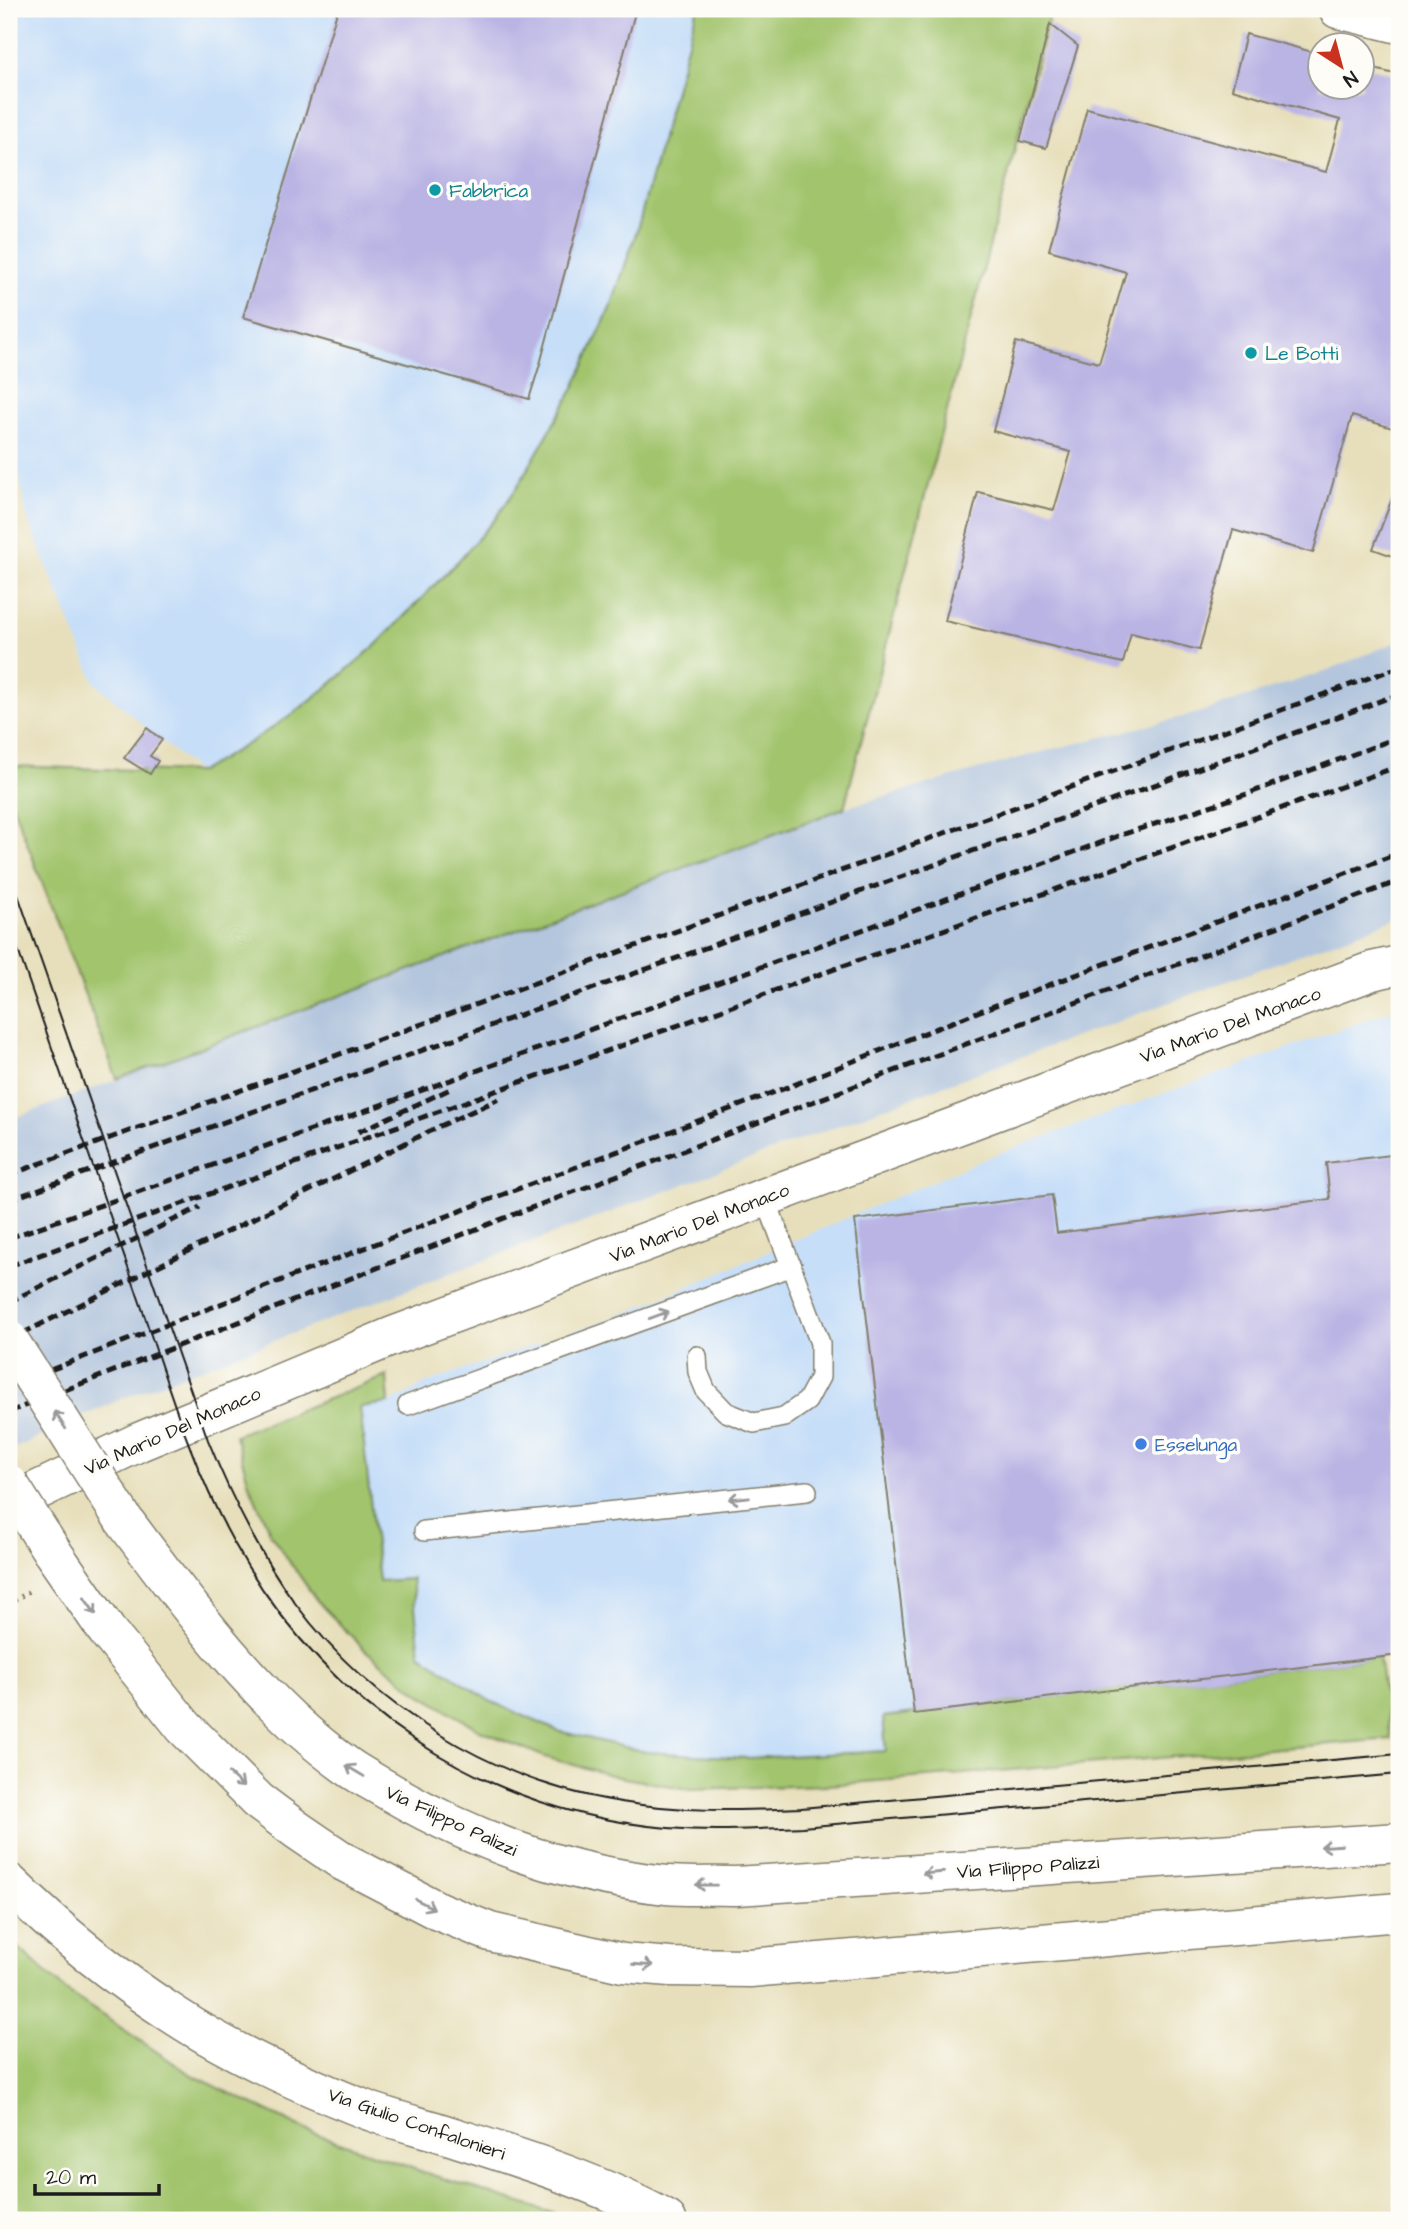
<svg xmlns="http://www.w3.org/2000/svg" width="1408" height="2229" viewBox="0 0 1408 2229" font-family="'Architects Daughter',sans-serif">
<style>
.built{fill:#c6def8}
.industrial{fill:#b4c6dd}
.green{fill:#a2c46d;stroke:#5f7044;stroke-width:2}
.building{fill:#bab4e4}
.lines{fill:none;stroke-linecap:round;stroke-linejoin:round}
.lane-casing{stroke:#827e6c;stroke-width:22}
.street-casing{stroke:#827e6c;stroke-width:41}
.secondary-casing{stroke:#827e6c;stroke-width:41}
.path{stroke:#827e6c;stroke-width:4.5;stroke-dasharray:2 5;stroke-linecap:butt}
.lane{stroke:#fff;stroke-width:19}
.street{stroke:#fff;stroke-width:38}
.secondary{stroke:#fff;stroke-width:38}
.tram{stroke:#1c1c1c;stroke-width:2}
.rail{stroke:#1c1c1c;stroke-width:5;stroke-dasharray:10 5;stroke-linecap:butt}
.secondary-bridge-casing{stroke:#827e6c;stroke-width:41;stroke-linecap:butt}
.secondary-bridge{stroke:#fff;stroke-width:38}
.oneway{stroke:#999}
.culture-dot{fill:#0f9aa8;stroke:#fdfcf7;stroke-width:2.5}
.shop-dot{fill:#3f7fe0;stroke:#fdfcf7;stroke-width:2.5}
.labels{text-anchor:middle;stroke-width:7;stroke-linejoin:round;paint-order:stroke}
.culture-label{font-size:19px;fill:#0d838f;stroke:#fdfcf7;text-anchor:start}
.street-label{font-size:19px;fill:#1c1c1c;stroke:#fdfcf7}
.shop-label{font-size:19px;fill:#366cbe;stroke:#fdfcf7;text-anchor:start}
</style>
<rect width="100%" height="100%" fill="#fdfcf7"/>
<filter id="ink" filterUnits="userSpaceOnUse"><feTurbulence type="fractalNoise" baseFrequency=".0143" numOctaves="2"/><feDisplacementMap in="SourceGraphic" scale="14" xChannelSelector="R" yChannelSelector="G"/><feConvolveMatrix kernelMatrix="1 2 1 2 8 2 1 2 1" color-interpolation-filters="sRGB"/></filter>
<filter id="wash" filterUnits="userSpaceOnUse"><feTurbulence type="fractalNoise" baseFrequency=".00686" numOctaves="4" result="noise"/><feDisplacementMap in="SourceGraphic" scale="28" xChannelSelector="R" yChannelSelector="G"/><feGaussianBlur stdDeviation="1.57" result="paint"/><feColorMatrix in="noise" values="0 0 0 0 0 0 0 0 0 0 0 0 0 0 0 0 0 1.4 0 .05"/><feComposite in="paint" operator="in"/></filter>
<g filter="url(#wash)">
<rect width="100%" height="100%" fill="#e7dfbb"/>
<!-- built -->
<g class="built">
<polygon points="9,9 697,9 637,230 612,304 573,390 518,486 495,519 459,560 377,644 294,713 249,743 199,773 95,683 27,517 9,421"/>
<polygon points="1396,1009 1399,1013 1399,1655 883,1717 887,1751 747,1758 646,1752 558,1731 490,1701 419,1654 412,1579 379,1581 360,1407 389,1403 428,1382 623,1314 989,1157"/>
</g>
<!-- industrial -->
<polygon class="industrial" points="1399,641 1399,918 934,1089 121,1399 9,1451 9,1120 844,808 1030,755 1198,713 1323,672"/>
<!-- green -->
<g class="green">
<polygon points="697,9 1051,9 844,808 117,1079 9,796 9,766 199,772 249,743 294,713 332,683 377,644 459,560 495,519 518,486 573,390 612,304 637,230"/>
<polygon points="387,1376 389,1403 360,1407 379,1581 412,1579 420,1654 490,1701 558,1731 646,1752 747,1758 886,1751 883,1717 1379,1657 1391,1739 828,1785 689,1789 618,1777 545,1757 480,1730 418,1693 365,1650 318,1602 271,1535 249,1484 235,1435"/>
<polygon points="9,1939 66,1991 190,2074 306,2130 423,2172 574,2220 9,2220"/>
</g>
<g id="blocks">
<!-- building -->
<g class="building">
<polygon points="338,9 636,9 540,364 529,399 243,317"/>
<polygon points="1050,24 1078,46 1046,148 1020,141"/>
<polygon points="1246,34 1320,54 1320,88 1362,88 1362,66 1399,75 1399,430 1352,416 1313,553 1233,530 1199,650 1131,633 1123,663 945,621 978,492 1054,510 1071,452 993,431 1016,342 1099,363 1126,272 1049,250 1087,108 1326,172 1340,120 1232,89"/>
<polygon points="1399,480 1399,554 1398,558 1373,549"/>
<polygon points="147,728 162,740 150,756 158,761 150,774 124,758"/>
<polygon points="1399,1154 1399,1655 914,1714 855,1220 1052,1195 1057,1233 1330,1199 1326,1163"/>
</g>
</g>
</g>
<g filter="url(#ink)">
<use href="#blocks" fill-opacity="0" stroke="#827e6c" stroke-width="2"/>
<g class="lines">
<!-- lane casing -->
<g class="lane-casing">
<g id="lane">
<polyline points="697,1356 698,1372 706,1391 726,1412 754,1423 784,1417 807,1401 820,1377 820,1343 765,1197"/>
<polyline points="408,1405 792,1266"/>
<polyline points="424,1531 807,1491"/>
</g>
</g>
<!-- street casing -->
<g class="street-casing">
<g id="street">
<polyline points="1338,9 1399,24"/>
<polyline points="9,1504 139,1442 393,1336 1372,971 1399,965"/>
<path d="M9 1883C59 1932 115 1977 174 2015 230 2052 301 2084 364 2109 387 2118 411 2124 435 2131 513 2156 595 2180 667 2220"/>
</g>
</g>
<!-- secondary casing -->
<g class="secondary-casing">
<g id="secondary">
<path d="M123 1519C187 1605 259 1703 347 1766 361 1776 377 1784 392 1793 477 1842 569 1875 667 1885 690 1887 713 1885 736 1886L1399 1842"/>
<polyline points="51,1550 107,1631 184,1727 258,1801 297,1830 344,1862 438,1911 490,1932 623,1963 670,1967 750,1968 1399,1912"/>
</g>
</g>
<!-- path -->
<g class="path">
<polyline points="9,1604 31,1590"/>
<polyline points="707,2216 708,2214 717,2220"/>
</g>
<!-- lane -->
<use href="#lane" class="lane"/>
<!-- street -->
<use href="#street" class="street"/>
<!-- secondary -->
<use href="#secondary" class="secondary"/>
<!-- tram -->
<g class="tram">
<path d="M9 869 208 1440C231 1497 258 1553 295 1603 372 1707 493 1782 621 1802 681 1812 740 1811 801 1808L1399 1754"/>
<path d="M9 924C50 1045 92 1165 134 1285 164 1371 189 1462 233 1541 323 1705 482 1812 668 1828 713 1832 758 1829 802 1827L1399 1774"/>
</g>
<!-- rail -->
<g class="rail">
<polyline points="358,1132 450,1089"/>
<polyline points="9,1175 1399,667"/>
<polyline points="9,1200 1130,794 1399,694"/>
<polyline points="9,1238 529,1052 1121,835 1250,793 1399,737"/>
<polyline points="9,1266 1399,766"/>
<polyline points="9,1302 200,1207"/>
<polyline points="9,1340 438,1127 499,1099"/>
<polyline points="9,1386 499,1196 791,1086 980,1011 1399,853"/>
<polyline points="9,1412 515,1214 1399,881"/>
</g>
<!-- secondary-bridge casing -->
<g class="secondary-bridge-casing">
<g id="secondary-bridge">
<polyline points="9,1340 123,1519"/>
<polyline points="9,1484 51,1550"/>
</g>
</g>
<!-- secondary-bridge -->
<use href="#secondary-bridge" class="secondary-bridge"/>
</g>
<!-- one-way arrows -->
<defs><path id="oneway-shaft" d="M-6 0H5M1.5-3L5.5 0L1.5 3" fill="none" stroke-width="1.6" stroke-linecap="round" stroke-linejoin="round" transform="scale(1.75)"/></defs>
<g class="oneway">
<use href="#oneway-shaft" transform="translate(659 1315) rotate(-20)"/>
<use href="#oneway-shaft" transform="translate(60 1420) rotate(-123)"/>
<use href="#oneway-shaft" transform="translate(739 1498) rotate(174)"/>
<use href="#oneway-shaft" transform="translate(90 1606) rotate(55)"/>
<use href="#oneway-shaft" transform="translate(355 1771) rotate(-149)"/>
<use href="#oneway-shaft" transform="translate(236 1780) rotate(43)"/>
<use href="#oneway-shaft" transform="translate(1331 1846) rotate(176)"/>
<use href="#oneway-shaft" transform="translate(933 1873) rotate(176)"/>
<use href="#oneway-shaft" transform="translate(706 1885) rotate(-179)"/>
<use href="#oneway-shaft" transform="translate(425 1904) rotate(27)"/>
<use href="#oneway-shaft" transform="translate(643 1965) rotate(4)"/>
</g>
</g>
<!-- markers -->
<g class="culture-dot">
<circle cx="435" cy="190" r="7"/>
<circle cx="1251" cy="353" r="7"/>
</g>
<circle class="shop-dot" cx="1141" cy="1444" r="7"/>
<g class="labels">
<!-- culture labels -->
<g class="culture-label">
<text x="449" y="197">Fabbrica</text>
<text x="1265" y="360">Le Botti</text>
</g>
<!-- street labels -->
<g class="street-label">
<text transform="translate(1230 1024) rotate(-20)" y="7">Via Mario Del Monaco</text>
<text transform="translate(699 1222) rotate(-21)" y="7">Via Mario Del Monaco</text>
<text transform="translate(172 1430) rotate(-24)" y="7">Via Mario Del Monaco</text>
<text transform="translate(452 1820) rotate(25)" y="7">Via Filippo Palizzi</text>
<text transform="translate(1028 1866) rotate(-4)" y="7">Via Filippo Palizzi</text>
<text transform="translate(417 2123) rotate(19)" y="7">Via Giulio Confalonieri</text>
</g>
<!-- shop labels -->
<g class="shop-label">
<text x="1155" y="1451">Esselunga</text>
</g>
</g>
<!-- margin -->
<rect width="1408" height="2229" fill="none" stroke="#fdfcf7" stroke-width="35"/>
<!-- north arrow -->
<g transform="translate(1341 66) rotate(144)"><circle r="33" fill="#fdfcf7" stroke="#a3a29f" stroke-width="2"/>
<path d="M0-5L12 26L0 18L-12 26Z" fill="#c8321e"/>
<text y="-10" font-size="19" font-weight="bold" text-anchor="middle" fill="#1c1c1c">N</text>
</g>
<!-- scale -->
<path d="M35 2184v10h124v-10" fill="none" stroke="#1c1c1c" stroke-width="3.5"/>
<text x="46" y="2184" font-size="21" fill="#1c1c1c" stroke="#fdfcf7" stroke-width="5" paint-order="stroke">20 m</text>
</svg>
